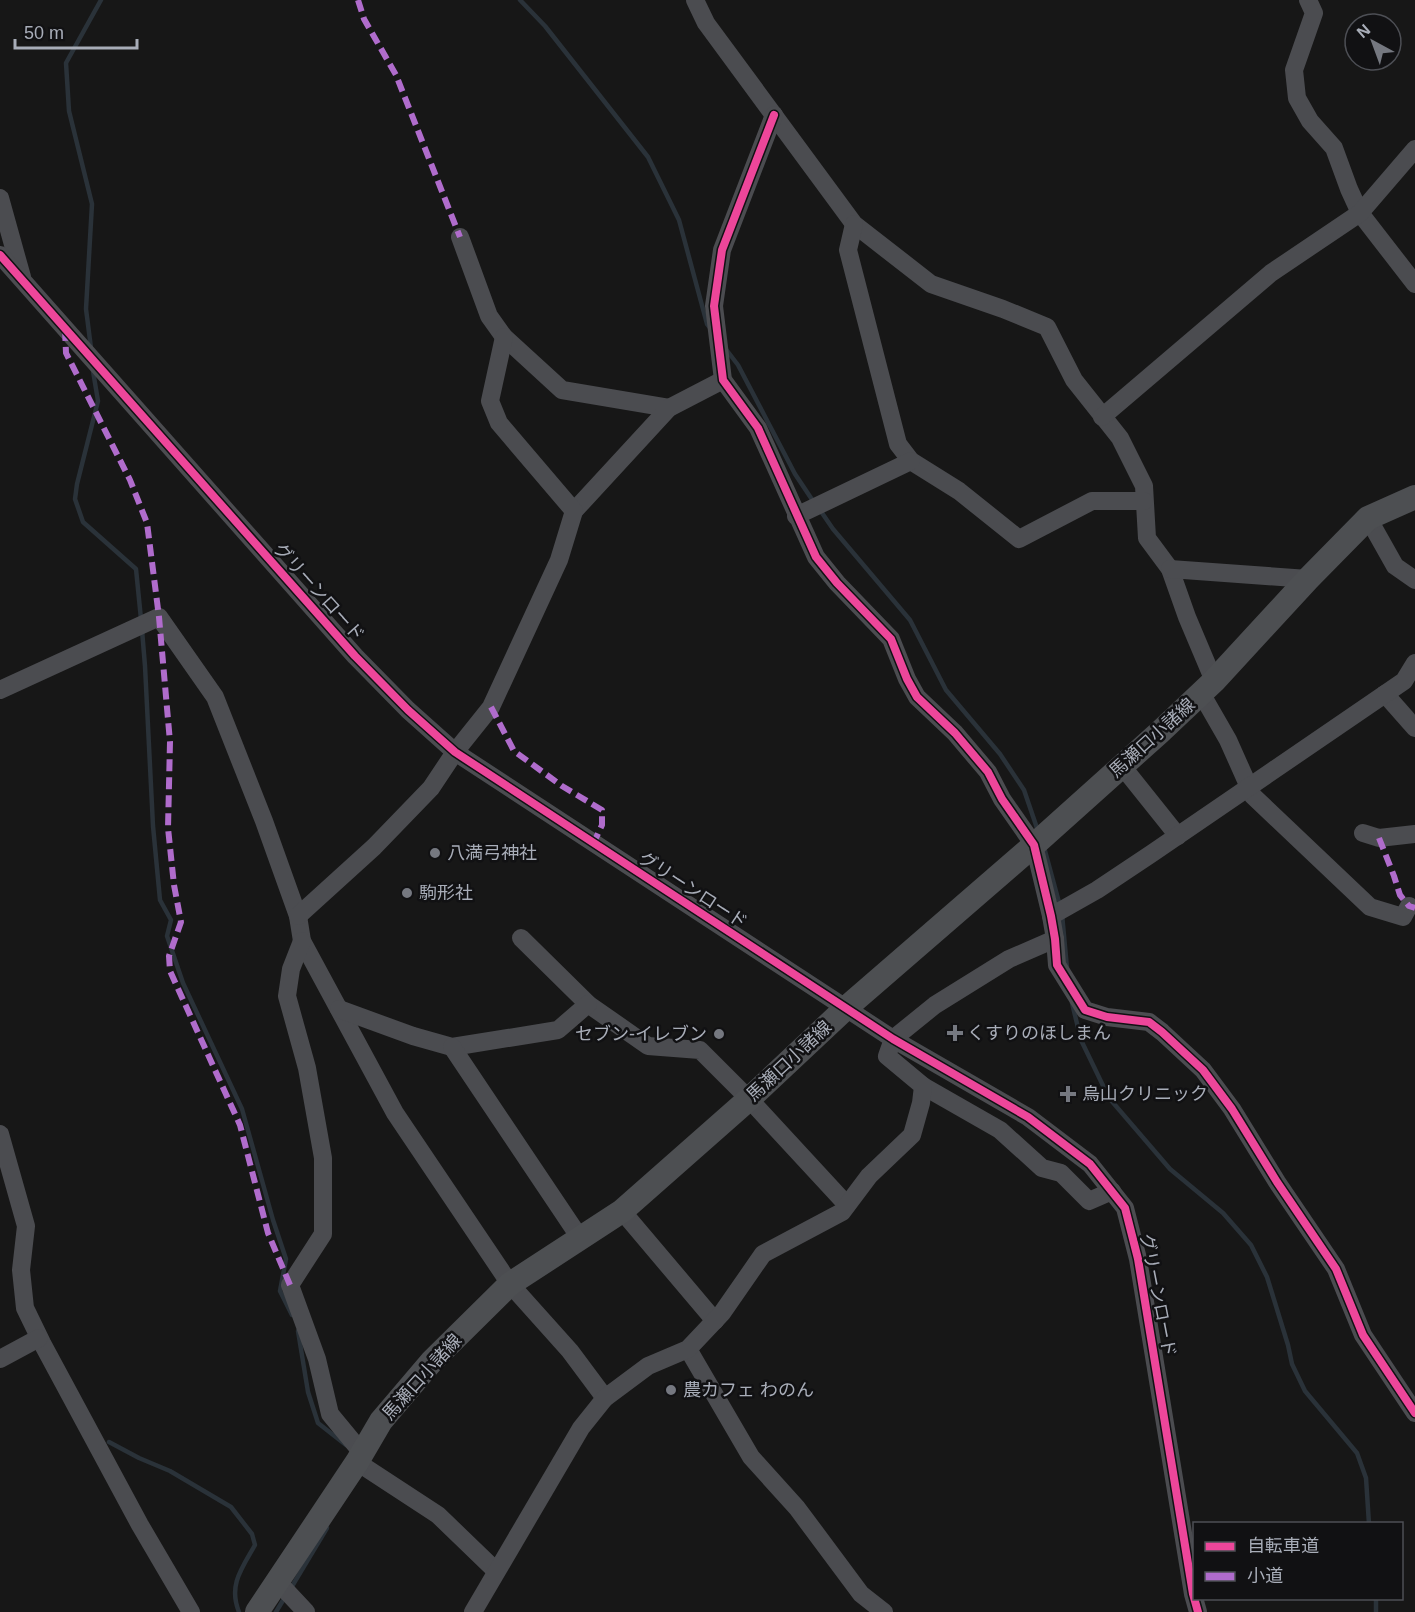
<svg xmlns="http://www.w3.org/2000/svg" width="1415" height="1612" viewBox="0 0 1415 1612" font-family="Helvetica,'Noto Sans JP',sans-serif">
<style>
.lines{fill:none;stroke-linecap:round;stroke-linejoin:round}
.stream{stroke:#2a3239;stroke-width:4.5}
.minor{stroke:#4b4c50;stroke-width:18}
.major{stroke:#4d4f52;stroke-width:24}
.quiet{stroke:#b06ccc;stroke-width:6;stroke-dasharray:12 6;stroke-linecap:butt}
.cycleway-casing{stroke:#111113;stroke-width:11}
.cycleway{stroke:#ed469a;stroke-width:8}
.poi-dot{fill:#757880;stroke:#111113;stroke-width:2}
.labels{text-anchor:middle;stroke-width:5;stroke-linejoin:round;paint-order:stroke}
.street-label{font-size:18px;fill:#a8adb8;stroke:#111113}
.poi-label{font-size:18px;fill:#a8adb8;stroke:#111113;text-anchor:start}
</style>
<rect width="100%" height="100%" fill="#171717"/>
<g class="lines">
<!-- stream -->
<g class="stream">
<polyline points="520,0 545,26 648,157 679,220 707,324 711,329"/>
<polyline points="91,348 86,309 92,204 69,111 66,63 101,0"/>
<polyline points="725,348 738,365 795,474 815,504"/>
<polyline points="93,371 98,401 77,484 75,499 83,522 136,569 141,619"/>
<polyline points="820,510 833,529 910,620 946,690 1000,754 1024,790 1038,831"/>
<polyline points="142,630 145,666 153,826 160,900 171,920 167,936 183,983 242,1109 273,1220 286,1259 280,1291 292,1315"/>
<polyline points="1044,847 1060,906"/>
<polyline points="1062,914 1067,968"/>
<polyline points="1072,1003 1081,1040 1109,1098 1170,1169 1223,1213 1251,1245 1267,1277 1288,1345 1292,1364 1305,1391 1357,1453 1366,1478 1369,1524"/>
<polyline points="298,1331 308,1392 318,1423 346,1445"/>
<path d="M109 1442 139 1458 170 1471 231 1507 252 1534 255 1545C242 1568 228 1585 239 1612"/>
<polyline points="291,1588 327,1528"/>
<polyline points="1376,1598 1376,1612"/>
<polyline points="276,1612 285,1597"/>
</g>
<!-- minor -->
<g class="minor">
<polyline points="695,0 706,23 854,224 931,284 1003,309 1047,327 1074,380 1120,438 1144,486 1147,538 1170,569 1187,617 1214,681"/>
<polyline points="1308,0 1314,13 1294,70 1297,98 1310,121 1334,148 1349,189 1360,213 1415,284"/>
<polyline points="774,115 722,250 714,306 723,380 758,428 816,557 837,583 891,639 907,679 917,697 955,733 988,772 1002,799 1034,845 1051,916 1055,939 1057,965 1085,1010 1107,1017 1149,1022 1162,1032 1203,1070 1232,1109 1277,1182 1336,1269 1363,1335 1415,1413"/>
<polyline points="0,198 22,277"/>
<polyline points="854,224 848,250 898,444 911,461 959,491 1019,539 1092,501 1144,501"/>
<polyline points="460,237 489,316 504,337 562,390 669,408"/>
<polyline points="0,255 355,656 408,710 455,752 893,1039 1028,1117 1090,1164 1125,1208 1138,1259 1193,1594 1198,1612"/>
<polyline points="1102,417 1271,273 1360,213 1415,149"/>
<polyline points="574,511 669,408 723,380"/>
<polyline points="796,516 911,461"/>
<polyline points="1368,518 1395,566 1415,580"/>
<polyline points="1170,569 1308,579"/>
<polyline points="0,690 159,617 215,697 264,821 298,916 302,941 395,1113 510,1284 570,1351 605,1398"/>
<polyline points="1201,693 1228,740 1253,796 1370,907 1403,917 1409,906"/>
<polyline points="1385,694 1415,728"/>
<polyline points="1122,766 1178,836"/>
<polyline points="1363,833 1379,838 1415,834"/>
<polyline points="298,916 374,847 431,788 455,752 491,707 559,560 574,511 499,423 490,401 504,337"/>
<polyline points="1051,916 1097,890 1151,854 1404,681 1415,663"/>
<polyline points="521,938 588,1004 648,1046 700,1050 749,1099 847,1205"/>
<polyline points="302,941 291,969 287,996 307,1068 323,1158 323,1234 290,1285 317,1359 330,1414 363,1454"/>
<polyline points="339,1009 413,1036 452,1047 558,1030 588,1004"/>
<polyline points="452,1047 580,1238"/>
<polyline points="923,1086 1000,1130 1042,1168 1061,1173 1089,1201 1112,1191"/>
<polyline points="0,1134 26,1226 21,1270 25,1308 42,1343 140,1525 191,1612"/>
<polyline points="622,1211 715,1321"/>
<polyline points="688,1349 751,1457 797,1508 861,1594 884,1612"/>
<polyline points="0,1359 39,1338"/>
<polyline points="357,1462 438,1515 496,1571"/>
<polyline points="277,1581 306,1612"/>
<polyline points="473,1612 581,1428 605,1398 648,1366 688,1349 722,1313 763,1254 842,1212 869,1176 912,1135 921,1103 923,1086 887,1056 893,1039 935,1005 1009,959 1055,939"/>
</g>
<!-- major -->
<polyline class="major" points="257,1612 357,1462 381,1421 432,1361 510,1284 622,1211 749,1099 847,1007 1034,845 1160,732 1214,681 1308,579 1368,518 1415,497"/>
<!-- quiet -->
<g class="quiet">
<polyline points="358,0 364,19 396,75 460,237"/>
<polyline points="65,329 66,353 130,480 147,523 159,617 170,742 168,828 174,885 181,922 169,956 170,971 240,1125 268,1233 290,1285"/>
<polyline points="491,707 514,751 562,786 602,810 602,825 594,842"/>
<polyline points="1379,838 1394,876 1400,895 1409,906 1415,908"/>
</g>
<!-- cycleway casing -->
<g class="cycleway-casing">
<g id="cycleway">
<polyline points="774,115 722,250 714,306 723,380 758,428 816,557 837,583 891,639 907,679 917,697 955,733 988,772 1002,799 1034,845 1051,916 1055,939 1057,965 1085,1010 1107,1017 1149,1022 1162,1032 1203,1070 1232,1109 1277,1182 1336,1269 1363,1335 1415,1413"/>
<polyline points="0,255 355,656 408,710 455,752 893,1039 1028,1117 1090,1164 1125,1208 1138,1259 1193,1594 1198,1612"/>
</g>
</g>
<!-- cycleway -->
<use href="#cycleway" class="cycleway"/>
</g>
<!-- markers -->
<g class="poi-dot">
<circle cx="435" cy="853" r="6"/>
<circle cx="407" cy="893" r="6"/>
<path d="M952 1024h6v6h6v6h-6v6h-6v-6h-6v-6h6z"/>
<circle cx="719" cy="1034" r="6"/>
<path d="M1065 1085h6v6h6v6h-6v6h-6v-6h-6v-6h6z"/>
<circle cx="671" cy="1390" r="6"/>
</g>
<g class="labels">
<!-- street labels -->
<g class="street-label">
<text transform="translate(319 592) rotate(48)" y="6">グリーンロード</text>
<text transform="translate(1152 738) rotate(-42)" y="6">馬瀬口小諸線</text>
<text transform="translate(693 890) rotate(33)" y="6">グリーンロード</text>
<text transform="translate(789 1061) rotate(-43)" y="6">馬瀬口小諸線</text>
<text transform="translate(1158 1295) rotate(79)" y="6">グリーンロード</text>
<text transform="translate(422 1377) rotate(-48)" y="6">馬瀬口小諸線</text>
</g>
<!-- poi labels -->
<g class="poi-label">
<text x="447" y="859">八満弓神社</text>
<text x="419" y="899">駒形社</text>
<text x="967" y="1039">くすりのほしまん</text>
<text x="707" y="1040" text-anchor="end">セブン-イレブン</text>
<text x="1082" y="1100">烏山クリニック</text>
<text x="683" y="1396">農カフェ わのん</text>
</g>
</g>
<!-- legend -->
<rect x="1193" y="1522" width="210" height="78" fill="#111113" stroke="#4d4f55" stroke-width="1.5"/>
<rect x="1205" y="1542" width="30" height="9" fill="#ed469a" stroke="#4d4f55" stroke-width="1.5"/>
<text x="1247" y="1552" font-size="18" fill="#a8adb8">自転車道</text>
<rect x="1205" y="1572" width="30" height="9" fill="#b06ccc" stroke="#4d4f55" stroke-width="1.5"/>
<text x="1247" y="1582" font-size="18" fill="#a8adb8">小道</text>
<!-- north arrow -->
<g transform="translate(1373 42) rotate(319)"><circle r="28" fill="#111113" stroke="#4d4f55" stroke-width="1.5"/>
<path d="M0-4.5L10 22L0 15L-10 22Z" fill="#757880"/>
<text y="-9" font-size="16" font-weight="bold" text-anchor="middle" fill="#a8adb8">N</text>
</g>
<!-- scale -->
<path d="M15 39v9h122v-9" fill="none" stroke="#a8adb8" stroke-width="3"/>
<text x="24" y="39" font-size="18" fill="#a8adb8" stroke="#111113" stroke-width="4.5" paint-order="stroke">50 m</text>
</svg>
